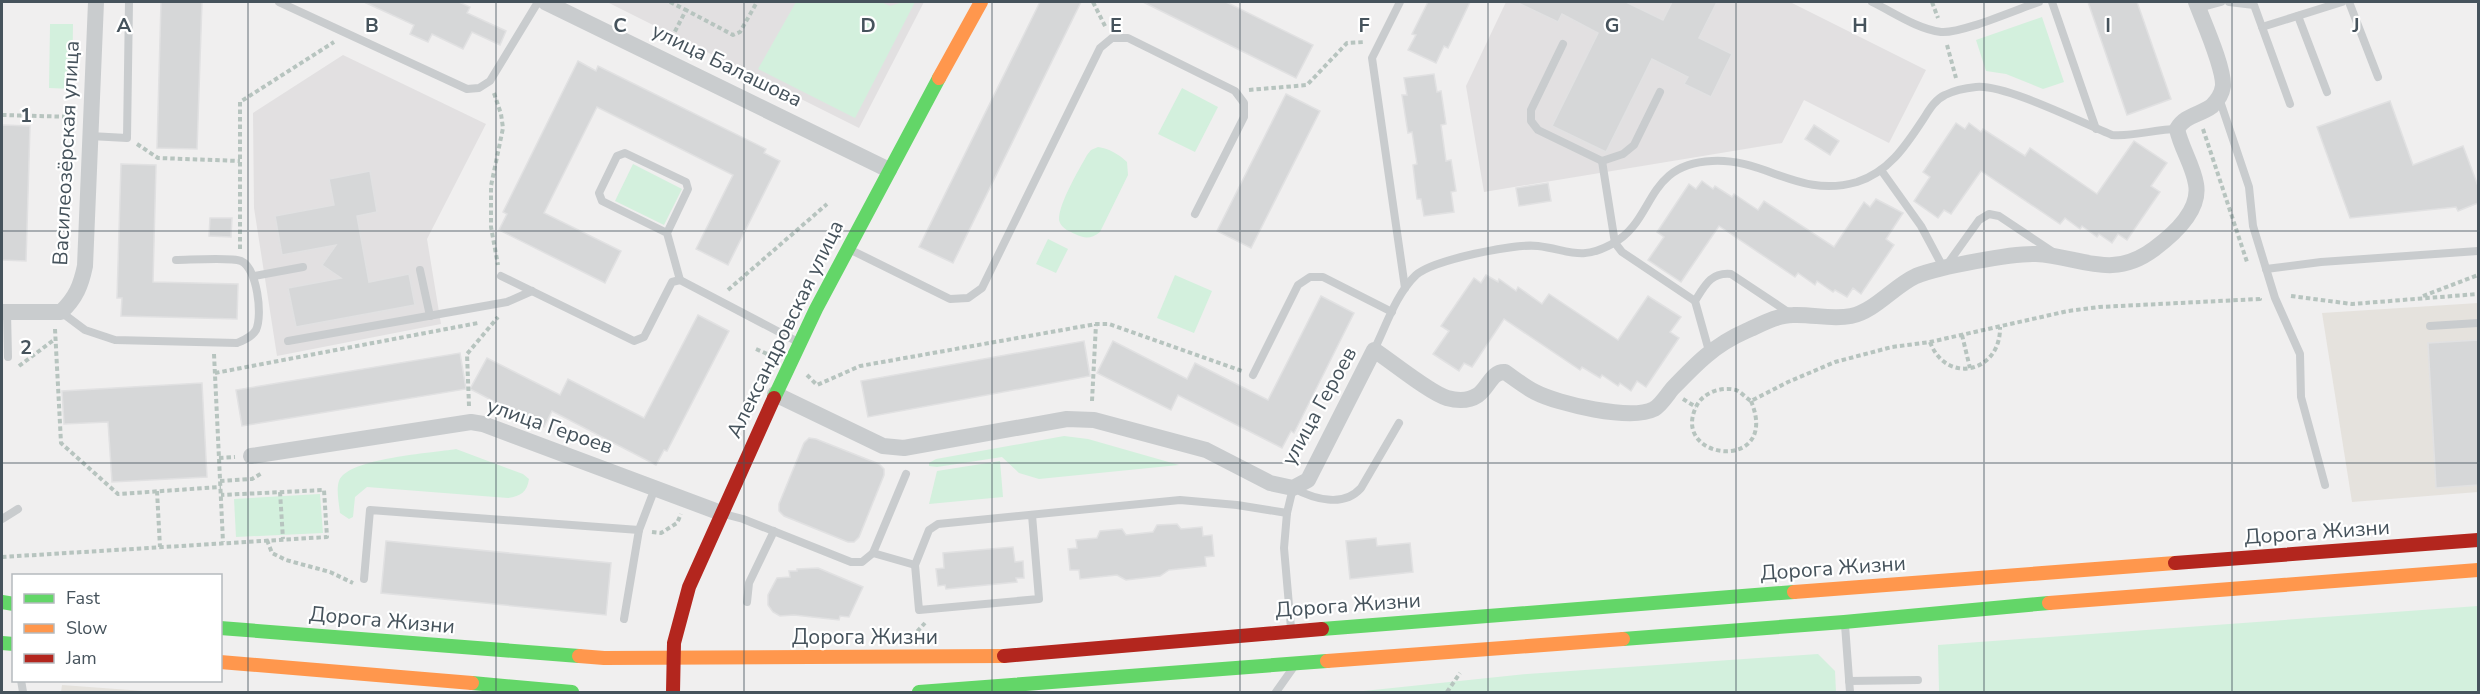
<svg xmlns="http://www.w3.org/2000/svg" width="2480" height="694" viewBox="0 0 2480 694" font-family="'Nunito Sans',sans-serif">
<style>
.commercial{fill:#e5e2dd}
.education{fill:#e2e0e1}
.green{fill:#d3f0dd}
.building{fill:#d6d7d8;stroke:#e1e1e2;stroke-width:1.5}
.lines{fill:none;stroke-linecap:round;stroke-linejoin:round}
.path{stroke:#b7c4bf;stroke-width:4;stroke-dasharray:4.5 3;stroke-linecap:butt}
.lane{stroke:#c9ccce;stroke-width:8}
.street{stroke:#c9ccce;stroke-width:16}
.fast{stroke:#63d668;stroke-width:14}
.slow{stroke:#ff974d;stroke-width:14}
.jam{stroke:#b3261e;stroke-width:14}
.grid{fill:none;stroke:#46535c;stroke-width:1.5;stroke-opacity:0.55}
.labels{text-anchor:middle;stroke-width:4.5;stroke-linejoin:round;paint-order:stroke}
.street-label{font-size:21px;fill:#46535c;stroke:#fff}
.grid-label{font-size:20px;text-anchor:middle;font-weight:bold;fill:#46535c;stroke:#fff;stroke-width:4.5;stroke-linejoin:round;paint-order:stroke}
</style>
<rect width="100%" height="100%" fill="#f0efef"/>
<!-- commercial -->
<g class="commercial">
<polygon points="2478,303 2478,492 2352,502 2322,313"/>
<polygon points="62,685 157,692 61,692"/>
</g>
<!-- education -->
<g class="education">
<polygon points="607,2 924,2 859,128"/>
<polygon points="1506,2 1790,2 1926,70 1889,143 1804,100 1782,143 1484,192 1466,86"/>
<polygon points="343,55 486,124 427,239 441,324 277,356 254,208 253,113"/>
</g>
<!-- green -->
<g class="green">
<polygon points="796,2 881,2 890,6 903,2 915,2 855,118 758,69"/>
<polygon points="2042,17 2064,82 2043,89 2006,74 1986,71 1976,40"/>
<polygon points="50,24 73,24 72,89 49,88"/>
<polygon points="1182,88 1218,107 1195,152 1158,134"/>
<path d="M1098 147C1108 148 1120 155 1127 162L1128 175 1100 232C1091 239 1085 239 1075 234 1069 231 1063 229 1060 223 1054 211 1080 168 1087 155L1091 150Z"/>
<polygon points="633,164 682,189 664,225 615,201"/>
<polygon points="1048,239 1068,249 1056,273 1036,264"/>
<polygon points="1175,275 1212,291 1194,333 1157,318"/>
<polygon points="1064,436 1088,439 1179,465 1039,479 1019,473 1002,457 937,467 929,466 929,463 936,459"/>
<path d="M456 449 523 474 529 479C527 492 521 496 508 498L367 487 355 497 353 517 349 519 340 513C339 504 336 489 339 481 347 458 433 453 456 449Z"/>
<polygon points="1000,461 1003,497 929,504 937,471"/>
<polygon points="320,494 323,533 236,537 234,499"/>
<polygon points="2478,606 2478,692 1939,692 1938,645"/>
<polygon points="1818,654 1835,671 1836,692 1354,692 1527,674"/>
</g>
<!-- building -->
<g class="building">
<polygon points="161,2 202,2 197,149 157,148"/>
<polygon points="364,2 459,2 470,7 467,13 506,31 500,45 472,32 463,49 432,34 428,42 410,34 414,25"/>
<polygon points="1040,2 1081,2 953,263 919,247"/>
<polygon points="1143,2 1226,2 1313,45 1296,78"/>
<polygon points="1428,2 1470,2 1448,48 1444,46 1436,63 1408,50 1416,35 1412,34"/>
<polygon points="1516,2 1626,2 1663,20 1672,2 1717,2 1699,38 1732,54 1711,97 1684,84 1688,77 1652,59 1606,152 1552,126 1598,33 1562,14 1558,22"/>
<polygon points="2088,2 2137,2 2171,99 2127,115"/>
<polygon points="578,61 596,71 598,66 766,149 764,153 780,161 728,265 696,249 733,175 597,107 544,213 621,251 605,283 499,230 507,214 503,212"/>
<polygon points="1434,74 1437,92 1441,91 1446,124 1441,125 1446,161 1451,160 1456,191 1451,192 1454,212 1424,216 1421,199 1417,199 1413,165 1417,164 1412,132 1408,133 1402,95 1407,95 1404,78"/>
<polygon points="1286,94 1320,111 1251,248 1217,231"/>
<polygon points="2390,101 2413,165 2463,146 2478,186 2478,203 2458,211 2456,207 2350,218 2317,127"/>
<polygon points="1956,123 1965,129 1969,123 1981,132 1983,129 2025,156 2030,148 2097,194 2134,141 2167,163 2151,186 2160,192 2127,240 2118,234 2112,243 2099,234 2097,237 2082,226 2080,229 2065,218 2060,224 1981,171 1951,214 1944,210 1938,218 1914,201 1930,177 1923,172"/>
<polygon points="2,125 30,126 26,261 2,260"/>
<polygon points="1814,125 1839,141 1830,155 1805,139"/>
<polygon points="121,164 156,165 153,282 238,284 237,319 121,316 122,298 117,298"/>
<polygon points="370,171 377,212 357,216 369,282 409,274 415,305 296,327 288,288 341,278 322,265 336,245 282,255 275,216 334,205 329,179"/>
<polygon points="1702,181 1713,189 1715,186 1732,197 1734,194 1758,210 1764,201 1834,247 1864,202 1870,207 1876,199 1903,213 1886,239 1894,245 1861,294 1853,288 1847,297 1835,290 1833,292 1817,281 1815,285 1798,273 1795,277 1719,226 1681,282 1648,260 1664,237 1657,232 1689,184 1696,189"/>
<polygon points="1548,183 1551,201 1519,206 1516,188"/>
<polygon points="210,218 232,218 231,237 209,236"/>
<polygon points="1486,275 1498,282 1499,279 1516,291 1518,287 1542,304 1549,294 1618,340 1648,296 1681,317 1670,332 1679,338 1646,387 1637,381 1631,391 1620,383 1618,386 1602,375 1600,378 1582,367 1580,370 1504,319 1472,367 1464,363 1459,371 1433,354 1449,331 1441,326 1474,278 1481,283"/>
<polygon points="1321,296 1354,313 1294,433 1291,431 1282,448 1178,395 1171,410 1097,373 1113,341 1187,379 1195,363 1268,400"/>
<polygon points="698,315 729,331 667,451 664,450 656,465 552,411 544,427 470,389 487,358 560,395 568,379 644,418"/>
<polygon points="2478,340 2478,485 2436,488 2428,343"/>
<polygon points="1084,341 1090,376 868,417 861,381"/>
<polygon points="460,353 466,389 242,426 236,390"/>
<polygon points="202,383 207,477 112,482 108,422 64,424 62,391"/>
<polygon points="809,438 816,439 879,464 884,469 884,475 859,537 854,542 848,542 784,516 779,511 779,504 804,443"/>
<polygon points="1177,524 1181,529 1202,527 1203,536 1212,535 1214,556 1205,557 1206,566 1169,570 1160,576 1126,580 1117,575 1080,579 1079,570 1070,570 1068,549 1077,548 1076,540 1097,538 1100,531 1122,529 1126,535 1153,532 1157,525"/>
<polygon points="1376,538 1377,546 1410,543 1413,572 1350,579 1346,541"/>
<polygon points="386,541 611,563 606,615 381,593"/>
<polygon points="1013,547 1015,562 1023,561 1024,578 1016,578 1017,582 946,589 945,585 938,586 936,569 944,568 943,553"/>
<polygon points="818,568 863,587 849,617 840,616 839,620 794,615 780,616 773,612 768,605 768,595 777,578 790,577 789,571 797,571 797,569"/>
</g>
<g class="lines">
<!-- path -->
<g class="path">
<polyline points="670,2 686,10"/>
<polyline points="1093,2 1106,28"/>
<polyline points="1932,2 1938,18"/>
<polyline points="668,45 686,10 733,35 740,32 757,2"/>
<polyline points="1947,45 1956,78"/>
<polyline points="1249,90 1307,85 1347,43 1365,42"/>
<polyline points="494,93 501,114 503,128 491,186 491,227 498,265"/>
<polyline points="2,115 76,117"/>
<polyline points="2203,129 2247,262"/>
<polyline points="137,144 158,158 240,161"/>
<polyline points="240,249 240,102 334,42"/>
<polyline points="728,290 827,204"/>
<polyline points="2291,296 2352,304 2478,294"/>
<polyline points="2423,296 2478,275"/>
<polyline points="55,329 61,443 118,494 221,487"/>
<polyline points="1962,335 1970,368"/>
<path d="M1930 342C1946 385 2001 373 2000 327"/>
<polyline points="756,349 772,356"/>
<polyline points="214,354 223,542"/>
<polyline points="19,366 55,339"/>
<polyline points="215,373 478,323"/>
<polyline points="807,375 817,385 860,366 1096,324 1109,324 1242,371"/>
<polyline points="1683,399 1696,407"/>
<polyline points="1092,401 1096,324"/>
<path d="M1751 401C1781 473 1670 461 1696 407 1702 393 1721 386 1736 390 1741 392 1746 398 1751 401L1788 382 1835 362 1892 347 1930 342 2068 311 2099 307 2260 299 2259 297"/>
<polyline points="469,406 467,354 498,317"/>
<polyline points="219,458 235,457"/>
<polyline points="220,481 252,479 262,473"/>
<polyline points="157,491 160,547"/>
<polyline points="280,492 283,539"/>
<polyline points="652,532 661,533 677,523 681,514"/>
<polyline points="267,540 272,553 286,560 330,572 353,583"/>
<polyline points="2,557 327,537 324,490 221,495"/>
<polyline points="912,637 925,623"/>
<polyline points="1447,692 1460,673"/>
</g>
<!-- lane -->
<g class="lane">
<polyline points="279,2 467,89 479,88 490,81 538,2"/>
<polyline points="1400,2 1372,58 1405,288"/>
<path d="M1872 2C1893 12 1917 29 1941 32 1961 34 2017 9 2039 2"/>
<polyline points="2052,2 2096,129"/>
<polyline points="2229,2 2254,5 2290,104"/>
<polyline points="2349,2 2378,77"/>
<polyline points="2199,8 2221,2"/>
<polyline points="2298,16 2327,92"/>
<polyline points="2262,27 2342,2"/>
<polyline points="1563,44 1531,110 1531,121 1538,130 1602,161 1623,154 1634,145 1660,92"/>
<polyline points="2219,98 2249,187 2253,226 2275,298 2300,354 2301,397 2325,485"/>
<polyline points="90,136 127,138 129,2"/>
<polyline points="1602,161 1615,243 1622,252 1695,301"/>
<polyline points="1881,170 1921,226 1944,269 1979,220 1989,214 1999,216 2053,252"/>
<polyline points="667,233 602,201 599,193 617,156 625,153 686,182 688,189 667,233 680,280"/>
<polyline points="851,250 950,299 968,298 982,288 1100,48 1112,38 1128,38 1235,91 1244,103 1244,117 1195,214"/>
<polyline points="2266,269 2321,262 2478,251"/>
<polyline points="420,270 430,316"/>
<polyline points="254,276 303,267"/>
<polyline points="501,276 634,341 644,337 672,282 680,280 798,342"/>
<polyline points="7,312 8,357"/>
<path d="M61 312 85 330 115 340 237 343C244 340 252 337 256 330 263 315 257 268 241 261 231 257 189 260 176 260"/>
<polyline points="2430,326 2478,323"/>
<polyline points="288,341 507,302 532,291"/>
<path d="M1374 350C1386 326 1396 294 1416 275 1433 260 1515 243 1538 246 1569 250 1581 261 1612 244 1656 221 1644 164 1712 161 1766 158 1799 199 1857 182 1888 172 1905 147 1922 121 1928 112 1934 100 1945 95 1955 90 1966 88 1976 87 2005 84 2082 123 2112 135 2134 137 2155 129 2177 129"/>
<path d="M1709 351 1695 301C1705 285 1711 272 1731 274L1791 314"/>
<polyline points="1253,375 1298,285 1310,277 1323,277 1392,312"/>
<polyline points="724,514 743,519 851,562 862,562 873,553 906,474"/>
<polyline points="1032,515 1039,599 919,610 915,565 929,530 938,524 1180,500 1237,505 1287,513"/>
<polyline points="2,519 18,509"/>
<polyline points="873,553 915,565"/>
<polyline points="364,579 370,510 639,530"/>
<polyline points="747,602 749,583 774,531"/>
<polyline points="624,619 639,530 655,488"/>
<polyline points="1845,625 1850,692"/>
<path d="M1291 628 1284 548 1287 513 1293 488C1314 499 1343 508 1361 488L1399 423"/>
<polyline points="21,680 23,692"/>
<polyline points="1849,681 1918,680"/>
<polyline points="1276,692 1293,668"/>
</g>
<!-- street -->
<g class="street">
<polyline points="545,2 889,170"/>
<path d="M2 312H61C76 298 81 285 85 266L96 2"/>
<path d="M775 394 883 446 904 448 1067 419 1094 420 1206 450 1270 483 1293 488 1308 480 1374 350C1391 361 1430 393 1447 398 1458 401 1469 401 1478 395 1488 388 1492 371 1505 372 1515 379 1525 387 1535 392 1558 404 1631 421 1654 409 1661 405 1667 395 1672 389 1696 364 1714 345 1746 331 1760 325 1777 315 1793 315 1813 314 1831 320 1851 316 1875 311 1894 286 1916 276 1939 267 2012 253 2036 254 2080 256 2111 281 2154 249 2173 235 2201 211 2196 184 2193 165 2181 148 2177 129 2185 115 2200 115 2212 106 2217 101 2222 93 2223 86 2224 67 2203 21 2196 2"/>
<polyline points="251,456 471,422 483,424 721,513"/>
</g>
<!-- fast -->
<g class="fast">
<polyline points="774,398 816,309 939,78"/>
<polyline points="2,602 14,604"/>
<polyline points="220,628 579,656"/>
<polyline points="1322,629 1794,592"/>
<polyline points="1623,639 1844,622 2049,603"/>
<polyline points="2,643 14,644"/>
<polyline points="472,683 572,692"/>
<polyline points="919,692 1327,661"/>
</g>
<!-- slow -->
<g class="slow">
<polyline points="939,78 981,2"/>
<polyline points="1794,592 2175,563"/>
<polyline points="2049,603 2478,570"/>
<polyline points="579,656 604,658 1004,656"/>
<polyline points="1327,661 1623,639"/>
<polyline points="220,662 472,683"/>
</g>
<!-- jam -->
<g class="jam">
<polyline points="2175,563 2478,540"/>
<polyline points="1004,656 1322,629"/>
<polyline points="673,692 674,643 689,587 774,398"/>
</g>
</g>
<!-- grid -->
<path class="grid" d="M248 2V692M496 2V692M744 2V692M992 2V692M1240 2V692M1488 2V692M1736 2V692M1984 2V692M2232 2V692M2 231H2478M2 463H2478"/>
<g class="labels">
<!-- street labels -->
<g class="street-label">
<text transform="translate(727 65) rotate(26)" y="7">улица Балашова</text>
<text transform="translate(66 153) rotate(-87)" y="7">Василеозёрская улица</text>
<text transform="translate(785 329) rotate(-64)" y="7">Александровская улица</text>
<text transform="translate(1319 406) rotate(-61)" y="7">улица Героев</text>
<text transform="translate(550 426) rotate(19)" y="7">улица Героев</text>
<text transform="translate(2317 532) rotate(-4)" y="7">Дорога Жизни</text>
<text transform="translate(1833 568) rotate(-4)" y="7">Дорога Жизни</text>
<text transform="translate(1348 605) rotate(-4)" y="7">Дорога Жизни</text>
<text transform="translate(382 620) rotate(5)" y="7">Дорога Жизни</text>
<text x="865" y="644">Дорога Жизни</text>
</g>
</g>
<g class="grid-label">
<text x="124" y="32">A</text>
<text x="372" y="32">B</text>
<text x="620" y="32">C</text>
<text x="868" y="32">D</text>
<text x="1116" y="32">E</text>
<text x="1364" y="32">F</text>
<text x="1612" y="32">G</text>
<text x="1860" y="32">H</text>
<text x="2108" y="32">I</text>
<text x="2356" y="32">J</text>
<text x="26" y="122">1</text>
<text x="26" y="354">2</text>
</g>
<!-- border -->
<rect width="2480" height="694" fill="none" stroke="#46535c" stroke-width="6"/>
<!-- legend -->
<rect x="12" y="574" width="210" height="108" fill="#ffffff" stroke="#b5babe" stroke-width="1.5"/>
<rect x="24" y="594" width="30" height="9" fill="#63d668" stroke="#b5babe" stroke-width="1.5"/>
<text x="66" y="604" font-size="18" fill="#46535c">Fast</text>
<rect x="24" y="624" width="30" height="9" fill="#ff974d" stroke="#b5babe" stroke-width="1.5"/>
<text x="66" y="634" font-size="18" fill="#46535c">Slow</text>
<rect x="24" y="654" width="30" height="9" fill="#b3261e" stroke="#b5babe" stroke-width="1.5"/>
<text x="66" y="664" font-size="18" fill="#46535c">Jam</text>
</svg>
